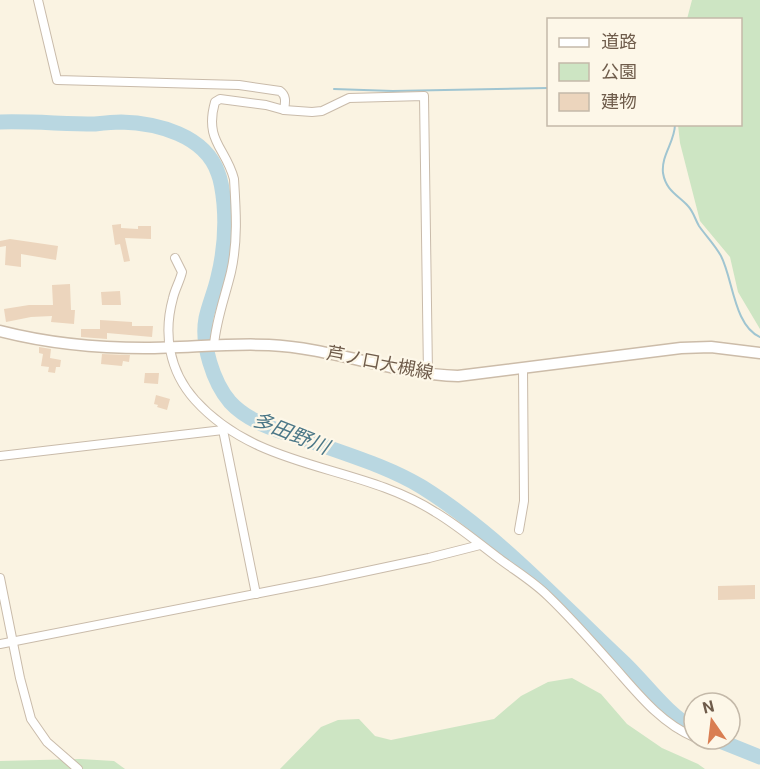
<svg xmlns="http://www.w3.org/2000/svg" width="760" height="769" viewBox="0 0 760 769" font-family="Roboto,'Noto Sans JP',sans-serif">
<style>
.green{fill:#cde5c3}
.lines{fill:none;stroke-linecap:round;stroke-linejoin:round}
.stream{stroke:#a0c5d1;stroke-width:2}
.river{stroke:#b9d7e1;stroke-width:15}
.building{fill:#ecd5bd}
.street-casing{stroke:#c9bbaa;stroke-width:10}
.secondary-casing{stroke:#ccbca9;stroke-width:13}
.street{stroke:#fff;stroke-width:8}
.secondary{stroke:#fff;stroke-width:10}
.labels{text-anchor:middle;stroke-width:4.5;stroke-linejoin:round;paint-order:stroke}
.street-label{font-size:18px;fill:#6f5c4b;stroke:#fdf7e8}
.water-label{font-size:20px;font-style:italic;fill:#4b7787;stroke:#fdf7e8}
</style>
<rect width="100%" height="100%" fill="#faf3e2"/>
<!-- green -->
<g class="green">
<polygon points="692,0 760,0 760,329 738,292 730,257 700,221 680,143 678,125 740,124 740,20 687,19"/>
<polygon points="572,678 601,694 627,724 662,748 698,764 705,769 280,769 321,727 338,720 359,719 375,736 391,740 494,719 521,696 548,682"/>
<polygon points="80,759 114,761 125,769 0,769 0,761"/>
</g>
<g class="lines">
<!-- stream -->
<g class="stream">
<polyline points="334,89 393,91 548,88"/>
<path d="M675 124C675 142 661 155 663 173 666 191 678 195 688 206 693 211 695 219 699 226 706 236 715 245 721 256 733 279 734 326 760 337"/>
</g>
<!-- river -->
<g class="river">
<path d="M0 122C32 121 63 124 95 124 104 123 113 122 121 122 157 123 205 135 218 173 222 183 223 194 224 204 226 228 224 253 218 277 215 291 209 304 206 318 201 344 213 382 230 402 250 424 283 432 310 441 348 455 387 466 422 487 497 534 557 600 621 660 645 682 665 713 694 729"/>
<polyline points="715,739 760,757"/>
</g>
</g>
<!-- building -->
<g class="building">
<polygon points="121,224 121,228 138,229 138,226 151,226 151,239 125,238 130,261 124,262 120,244 115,245 112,225"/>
<polygon points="10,239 58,246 56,260 21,254 21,267 5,265 6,246 0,247 0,241"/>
<polygon points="70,284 71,310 75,310 74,324 51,322 52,316 31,317 6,322 4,309 29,305 53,305 52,285"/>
<polygon points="120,291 121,305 102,305 101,292"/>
<polygon points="100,320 132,322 132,326 153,326 152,337 107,333 107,339 81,337 81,329 100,329"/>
<polygon points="39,347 51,349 50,358 61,360 60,367 56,367 55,373 48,372 49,367 41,366 43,354 39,353"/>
<polygon points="102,354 130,355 129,362 123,361 122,366 101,364"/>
<polygon points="145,373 159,373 158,384 144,383"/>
<polygon points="156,395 170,399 167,410 157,407 158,405 154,404"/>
<polygon points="755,585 755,599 718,600 718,586"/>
</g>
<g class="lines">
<!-- street casing -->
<g class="street-casing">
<g id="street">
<path d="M38 0 57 80 239 85 280 91C287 96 285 103 284 110"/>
<path d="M175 258 182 272C180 281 175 289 173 298 163 334 169 371 195 400 260 472 358 463 435 512 457 525 477 542 497 557 514 570 533 581 548 596 572 619 594 644 616 669 638 694 662 724 694 737"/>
<path d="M214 345C216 320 225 297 231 272 238 241 236 211 234 179 226 148 204 141 215 102L220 99 266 105 284 110 312 112 322 111 349 98 424 96 428 374"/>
<polyline points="222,425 256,594"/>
<polyline points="0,456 223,430"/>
<polyline points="519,530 524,501 523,368"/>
<polyline points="0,578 20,678 31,719 47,742 78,769"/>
<polyline points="0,644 321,581 429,558 480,545"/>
<polyline points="699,739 713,744 715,739"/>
</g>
</g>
<!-- secondary casing -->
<g class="secondary-casing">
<path id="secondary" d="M0 331C47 343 97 348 145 348 186 348 227 343 269 345 333 348 393 374 458 376L681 348 711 347 760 353"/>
</g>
<!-- street -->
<use href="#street" class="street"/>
<!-- secondary -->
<use href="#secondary" class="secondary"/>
</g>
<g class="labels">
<!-- street labels -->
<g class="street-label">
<text transform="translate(380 363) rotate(11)" y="6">芦ノ口大槻線</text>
</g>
<!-- water labels -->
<g class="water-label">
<text transform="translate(291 433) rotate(22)" y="7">多田野川</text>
</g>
</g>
<!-- legend -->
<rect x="547" y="18" width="195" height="108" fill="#fdf7e8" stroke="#c4b9a9" stroke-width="1.5"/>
<rect x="559" y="38" width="30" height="9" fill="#ffffff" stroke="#c4b9a9" stroke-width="1.5"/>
<text x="601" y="48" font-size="18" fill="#6f5c4b">道路</text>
<rect x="559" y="63" width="30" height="18" fill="#cde5c3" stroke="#c4b9a9" stroke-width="1.5"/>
<text x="601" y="78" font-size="18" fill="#6f5c4b">公園</text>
<rect x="559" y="93" width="30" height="18" fill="#ecd5bd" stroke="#c4b9a9" stroke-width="1.5"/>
<text x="601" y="108" font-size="18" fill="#6f5c4b">建物</text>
<!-- north arrow -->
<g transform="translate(712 721) rotate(346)"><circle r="28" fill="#fdf7e8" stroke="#c4b9a9" stroke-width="1.5"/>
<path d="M0-4.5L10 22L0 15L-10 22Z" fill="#d97e52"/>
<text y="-9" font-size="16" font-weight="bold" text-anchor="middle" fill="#6f5c4b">N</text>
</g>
</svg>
